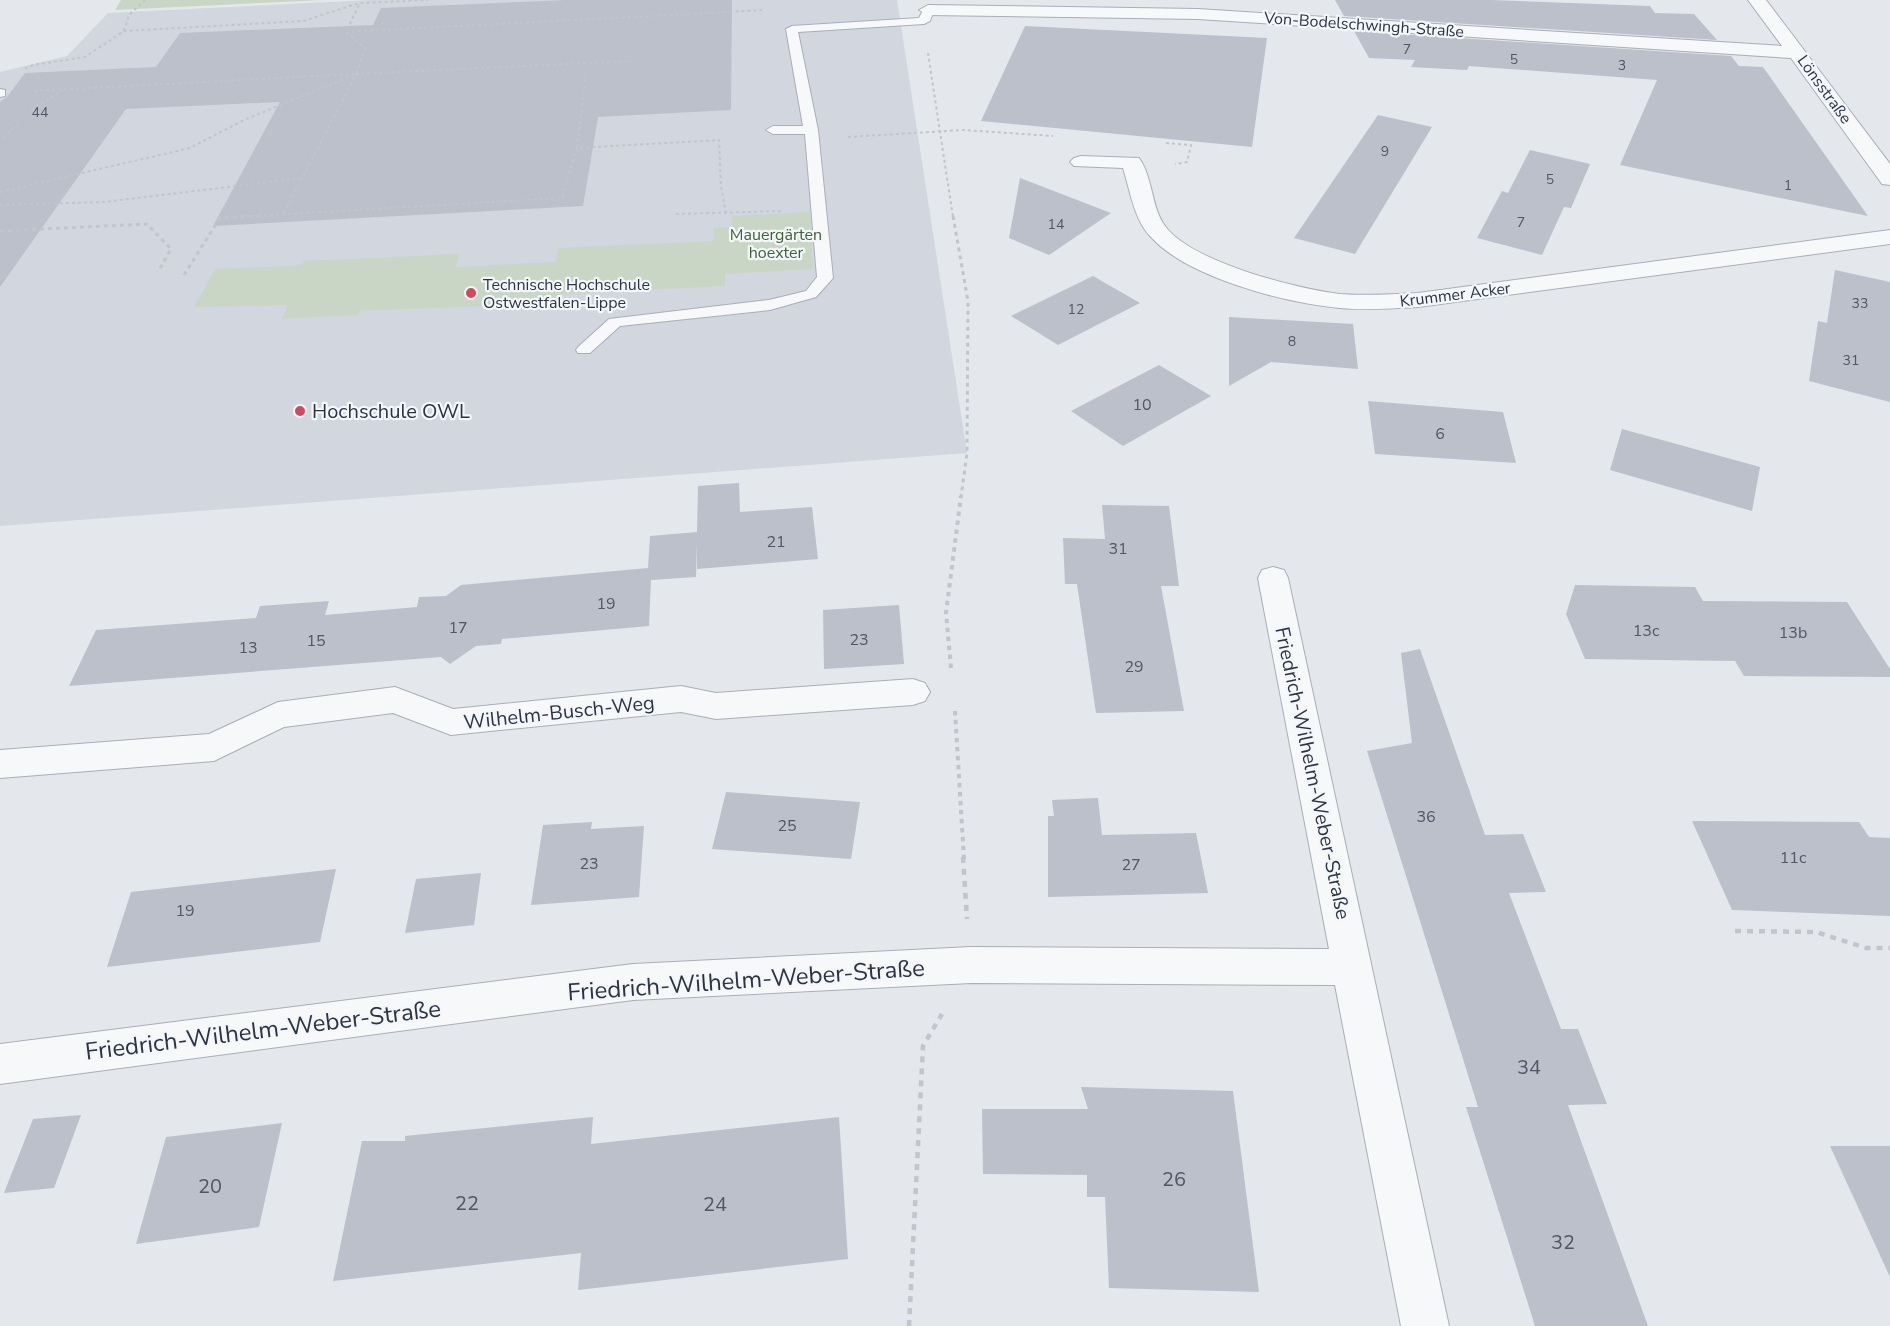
<svg xmlns="http://www.w3.org/2000/svg" width="1890" height="1326" viewBox="0 0 1890 1326" font-family="'Nunito Sans',sans-serif">
<style>
.built{fill:#d2d6de}
.green{fill:#c9d6c5}
.building{fill:#bbc0ca}
.lines{fill:none;stroke-linecap:round;stroke-linejoin:round}
.service-casing{stroke:#a9aeb7;stroke-width:2}
.minor-casing{stroke:#a9aeb7;stroke-width:2}
.path-far3{stroke:#c2c5cb;stroke-width:2;stroke-dasharray:3 3;stroke-linecap:butt}
.path-far2{stroke:#c2c5cb;stroke-width:3;stroke-dasharray:4 4;stroke-linecap:butt}
.path-far1{stroke:#c2c5cb;stroke-width:4;stroke-dasharray:4.5 4.5;stroke-linecap:butt}
.path{stroke:#c2c5cb;stroke-width:4.5;stroke-dasharray:6 6;stroke-linecap:butt}
.service{fill:#f7f8fa;fill-rule:evenodd}
.minor{fill:#f7f8fa;fill-rule:evenodd}
.poi-dot{fill:#d1495b;stroke:#f4f6f9;stroke-width:2}
.labels{text-anchor:middle;stroke-width:4.5;stroke-linejoin:round;paint-order:stroke}
.far-number-label{font-size:14px;fill:#4f5766}
.far-street-label{font-size:16px;fill:#2b3445;stroke:#f4f6f9}
.far-park-label{font-size:16px;fill:#3f6138;stroke:#f4f6f9}
.far-poi-label{font-size:16px;fill:#2b3445;stroke:#f4f6f9;text-anchor:start}
.number-label{font-size:16px;fill:#4f5766}
.poi-label{font-size:20px;fill:#2b3445;stroke:#f4f6f9;text-anchor:start}
.street-label{font-size:20px;fill:#2b3445;stroke:#f4f6f9}
.near-number-label{font-size:20px;fill:#4f5766}
.near-street-label{font-size:24px;fill:#2b3445;stroke:#f4f6f9}
</style>
<rect width="100%" height="100%" fill="#e4e7ec"/>
<!-- built -->
<polygon class="built" points="370,0 897,0 967,453 0,526 0,72 67,56 108,13"/>
<!-- green -->
<g class="green">
<polygon points="121,0 323,0 115,10"/>
<polygon points="810,212 813,269 725,274 725,286 562,294 560,303 359,311 357,315 282,319 288,305 194,307 215,269 302,265 304,261 459,254 456,267 555,262 559,248 713,241 714,228 732,227 732,216"/>
</g>
<!-- building -->
<g class="building">
<polygon points="566,0 732,0 731,110 598,117 583,206 213,226 280,102 126,109 0,287 0,102 7,97 25,73 156,67 180,33 373,25 381,8"/>
<polygon points="1335,0 1491,0 1650,6 1655,13 1694,14 1717,40 1344,16"/>
<polygon points="1025,26 1267,38 1252,147 981,121"/>
<polygon points="1354,31 1731,56 1739,66 1763,67 1868,216 1620,165 1657,80 1469,66 1467,70 1411,67 1415,60 1369,58"/>
<polygon points="1378,115 1432,127 1355,254 1294,238"/>
<polygon points="1530,150 1590,164 1571,208 1564,207 1542,255 1477,238 1502,191 1508,193"/>
<polygon points="1020,178 1111,213 1049,255 1009,238"/>
<polygon points="1835,270 1890,282 1890,402 1809,381 1818,321 1827,323"/>
<polygon points="1093,276 1140,303 1058,345 1011,316"/>
<polygon points="1229,317 1353,324 1358,369 1271,362 1229,386"/>
<polygon points="1159,365 1211,396 1123,446 1071,411"/>
<polygon points="1368,401 1503,412 1516,463 1375,454"/>
<polygon points="1622,429 1760,467 1752,511 1610,470"/>
<polygon points="739,483 740,512 812,507 818,559 697,569 697,543 696,577 651,580 649,626 502,639 501,644 476,646 450,664 441,657 69,686 96,630 256,618 260,606 329,601 325,615 417,607 419,597 446,596 461,585 648,568 650,536 697,532 698,486"/>
<polygon points="1102,505 1169,506 1179,586 1161,586 1184,711 1096,713 1077,584 1065,584 1063,538 1105,539"/>
<polygon points="1575,585 1695,587 1703,601 1847,602 1890,669 1890,677 1744,676 1735,661 1585,659 1566,614"/>
<polygon points="899,605 904,664 824,669 823,610"/>
<polygon points="1420,649 1485,835 1523,834 1546,892 1509,893 1561,1029 1578,1029 1607,1104 1568,1105 1648,1326 1535,1326 1466,1107 1478,1107 1367,751 1412,743 1401,653"/>
<polygon points="726,792 860,802 851,859 712,849"/>
<polygon points="1098,798 1102,835 1196,833 1208,893 1048,897 1048,816 1054,816 1052,800"/>
<polygon points="1692,821 1859,822 1869,837 1890,838 1890,916 1732,910"/>
<polygon points="592,822 591,829 644,826 639,897 531,905 543,825"/>
<polygon points="336,869 320,942 107,967 131,892"/>
<polygon points="481,873 474,925 405,933 416,879"/>
<polygon points="1081,1087 1233,1091 1259,1292 1109,1288 1105,1197 1087,1197 1087,1175 983,1174 982,1109 1088,1109"/>
<polygon points="81,1115 54,1188 4,1193 33,1119"/>
<polygon points="593,1117 591,1144 839,1117 848,1259 578,1290 581,1253 333,1281 362,1141 405,1141 405,1136"/>
<polygon points="282,1123 259,1227 136,1244 166,1137"/>
<polygon points="1830,1146 1890,1146 1890,1277"/>
</g>
<g class="lines">
<!-- service casing -->
<g class="service-casing">
<g id="service">
<polygon points="924,8 934,10 930,21 924,24 798,32 818,130 833,278 816,297 770,310 620,326 590,353 578,353 576,350 578,347 609,319 769,300 806,291 817,277 805,134 773,134 766,130 773,126 803,126 786,29 792,26 919,18"/>
<polygon points="0,89 5,90 5,96 0,97"/>
</g>
</g>
<!-- minor casing -->
<g class="minor-casing">
<g id="minor">
<polygon points="1748,0 1766,0 1890,164 1890,185 1882,184 1791,58 1198,19 928,15 919,10 928,5 1198,9 1782,46"/>
<path d="M1081 156 1139 158C1153 177 1151 207 1165 226 1191 262 1297 289 1340 294 1365 296 1392 294 1418 293L1890 230V244L1418 307C1392 308 1366 311 1340 308 1286 303 1187 278 1150 236 1134 219 1130 190 1123 168L1074 166 1070 162 1074 158Z"/>
<polygon points="1273,567 1284,570 1288,578 1449,1326 1401,1326 1335,985 971,983 633,1000 0,1084 0,1044 633,964 971,947 1329,949 1258,578 1262,570"/>
<polygon points="913,679 925,683 930,692 925,701 913,705 716,719 681,712 451,735 393,713 284,727 214,761 0,778 0,750 209,734 278,702 395,687 453,709 681,686 716,693"/>
</g>
</g>
<!-- path-far3 -->
<g class="path-far3">
<polyline points="124,31 129,15 145,0"/>
<polyline points="346,32 764,10"/>
<polyline points="928,53 953,217"/>
<polyline points="25,69 33,65 85,57 124,31 303,21 360,3 428,0"/>
<polyline points="34,91 353,74"/>
<polyline points="31,111 62,90"/>
<polyline points="848,137 963,130 1053,136"/>
<polyline points="4,138 17,124"/>
<polyline points="1166,143 1191,145 1187,162 1175,164"/>
<polyline points="577,148 586,73"/>
<polyline points="0,192 190,148 244,120 356,74 365,48 346,32 360,3"/>
<polyline points="0,205 104,202 302,178"/>
<polyline points="284,213 356,74 629,61"/>
<polyline points="676,214 783,211"/>
<polyline points="234,217 562,198 577,148 719,140 721,186 726,214"/>
</g>
<!-- path-far2 -->
<g class="path-far2">
<polyline points="953,216 968,301 967,453 961,497"/>
<polyline points="0,231 147,224 171,249 158,272"/>
<polyline points="184,275 220,218 260,216"/>
</g>
<!-- path-far1 -->
<g class="path-far1">
<polyline points="951,668 946,613 961,496"/>
<polyline points="955,711 964,859"/>
</g>
<!-- path -->
<g class="path">
<polyline points="963,857 967,919"/>
<polyline points="1735,931 1816,932 1866,948 1890,948"/>
<polyline points="909,1326 923,1046 942,1014"/>
</g>
<!-- service -->
<use href="#service" class="service"/>
<!-- minor -->
<use href="#minor" class="minor"/>
</g>
<!-- markers -->
<g class="poi-dot">
<circle cx="471" cy="293" r="6"/>
<circle cx="300" cy="411" r="6"/>
</g>
<g class="labels">
<!-- far-number labels -->
<g class="far-number-label">
<text x="1407" y="54">7</text>
<text x="1514" y="64">5</text>
<text x="1622" y="70">3</text>
<text x="40" y="117">44</text>
<text x="1385" y="156">9</text>
<text x="1550" y="184">5</text>
<text x="1788" y="190">1</text>
<text x="1521" y="227">7</text>
<text x="1056" y="229">14</text>
<text x="1860" y="308">33</text>
<text x="1076" y="314">12</text>
<text x="1292" y="346">8</text>
<text x="1851" y="365">31</text>
</g>
<!-- far-street labels -->
<g class="far-street-label">
<text transform="translate(1364 24) rotate(4)" y="6">Von-Bodelschwingh-Straße</text>
<text transform="translate(1825 89) rotate(54)" y="6">Lönsstraße</text>
<text transform="translate(1455 294) rotate(-7)" y="6">Krummer Acker</text>
</g>
<!-- far-park labels -->
<g class="far-park-label">
<text x="776" y="240">Mauergärten<tspan x="776" dy="18">hoexter</tspan></text>
</g>
<!-- far-poi labels -->
<g class="far-poi-label">
<text x="483" y="290">Technische Hochschule<tspan x="483" dy="18">Ostwestfalen-Lippe</tspan></text>
</g>
<!-- number labels -->
<g class="number-label">
<text x="1142" y="410">10</text>
<text x="1440" y="439">6</text>
<text x="776" y="547">21</text>
<text x="1118" y="554">31</text>
<text x="606" y="609">19</text>
<text x="458" y="633">17</text>
<text x="1646" y="636">13c</text>
<text x="1793" y="638">13b</text>
<text x="859" y="645">23</text>
<text x="316" y="646">15</text>
<text x="248" y="653">13</text>
<text x="1134" y="672">29</text>
<text x="1426" y="822">36</text>
<text x="787" y="831">25</text>
<text x="1793" y="863">11c</text>
<text x="589" y="869">23</text>
<text x="1131" y="870">27</text>
<text x="185" y="916">19</text>
</g>
<!-- poi labels -->
<g class="poi-label">
<text x="312" y="418">Hochschule OWL</text>
</g>
<!-- street labels -->
<g class="street-label">
<text transform="translate(559 712) rotate(-6)" y="7">Wilhelm-Busch-Weg</text>
<text transform="translate(1313 773) rotate(78)" y="7">Friedrich-Wilhelm-Weber-Straße</text>
</g>
<!-- near-number labels -->
<g class="near-number-label">
<text x="1529" y="1074">34</text>
<text x="1174" y="1186">26</text>
<text x="210" y="1193">20</text>
<text x="467" y="1210">22</text>
<text x="715" y="1211">24</text>
<text x="1563" y="1249">32</text>
</g>
<!-- near-street labels -->
<g class="near-street-label">
<text transform="translate(746 980) rotate(-4)" y="8">Friedrich-Wilhelm-Weber-Straße</text>
<text transform="translate(263 1030) rotate(-7)" y="8">Friedrich-Wilhelm-Weber-Straße</text>
</g>
</g>
</svg>
